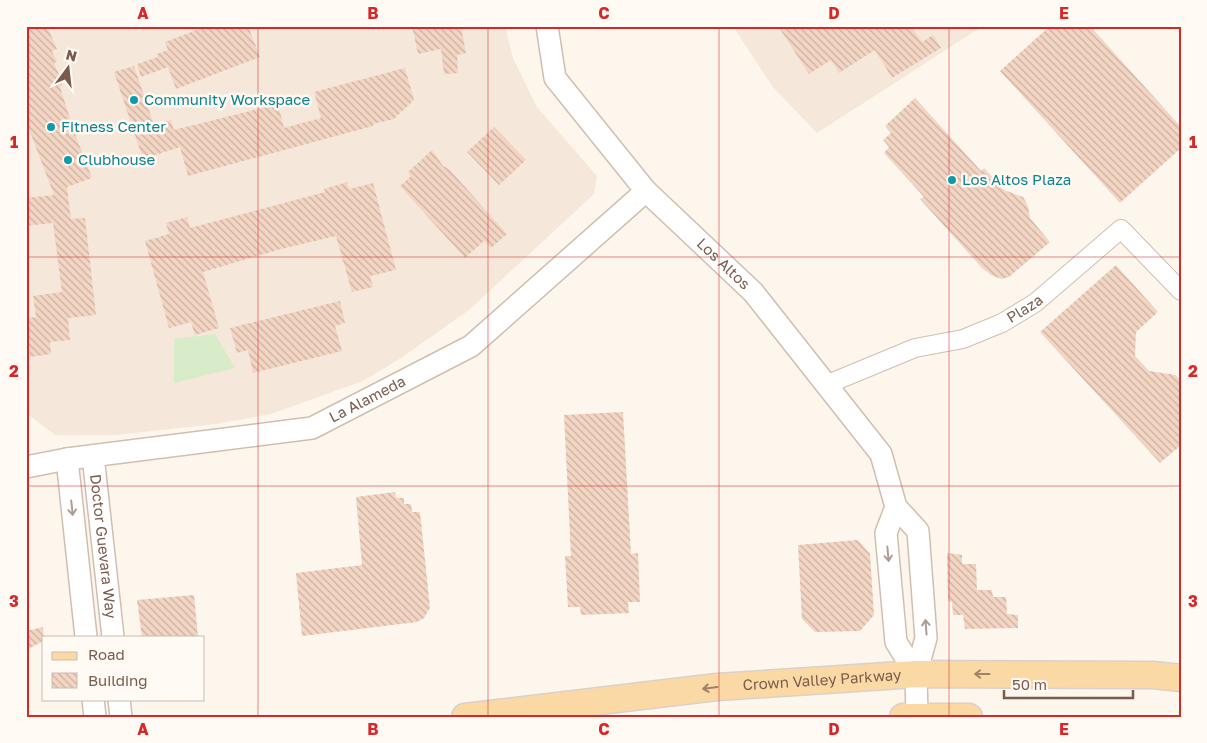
<svg xmlns="http://www.w3.org/2000/svg" width="1207" height="743" viewBox="0 0 1207 743" font-family="'Golos Text',sans-serif">
<style>
.residential{fill:#f5e8da}
.park{fill:#d8ecc9}
.building{fill:url(#building-back-hatch)}
.lines{fill:none;stroke-linecap:round;stroke-linejoin:round}
.minor-casing{stroke:#d1beb0;stroke-width:20}
.tertiary-casing{stroke:#d1beb0;stroke-width:24}
.primary-casing{stroke:#dad1cd;stroke-width:29}
.minor{stroke:#fff;stroke-width:18}
.tertiary{stroke:#fff;stroke-width:21}
.primary{stroke:#fbd9a5;stroke-width:26}
.oneway{stroke:#af9d94}
.oneway2{stroke:#a18267}
.grid{fill:none;stroke:#d62828;stroke-width:1;stroke-opacity:0.55}
.culture-dot{fill:#0f9aa8;stroke:#fffaf3;stroke-width:2}
.labels{text-anchor:middle;stroke-width:5;stroke-linejoin:round;paint-order:stroke}
.culture-label{font-size:15px;fill:#0d838f;stroke:#fffaf3;text-anchor:start}
.street-label{font-size:15px;fill:#7a5c4d;stroke:#fffaf3}
.neatline{fill:none;stroke:#d62828;stroke-width:2}
.grid-label{font-size:16px;text-anchor:middle;font-weight:bold;fill:#d62828}
</style>
<defs>
<pattern id="building-back-hatch" width="6" height="6" patternUnits="userSpaceOnUse" patternTransform="scale(1.25)"><rect width="6" height="6" fill="#f3d5c3"/><path d="M-1 5l2 2M0 0l6 6M5-1l2 2" fill="none" stroke="#cab0a1"/></pattern>
</defs>
<rect width="100%" height="100%" fill="#fdf6ec"/>
<!-- residential -->
<g class="residential">
<polygon points="26,26 505,26 513,58 537,107 597,176 594,194 469,310 401,358 363,381 271,414 216,424 117,435 55,435 26,413"/>
<polygon points="733,26 983,26 817,133 772,86"/>
</g>
<!-- park -->
<polygon class="park" points="215,334 235,368 174,383 174,339"/>
<!-- building -->
<g class="building">
<polygon points="26,26 47,26 57,49 52,51 57,62 54,63 60,77 62,86 60,87 75,134 92,178 67,187 71,219 85,218 96,315 68,318 70,340 50,342 51,354 30,357 26,318 36,317 33,296 62,292 53,223 26,226 26,198 54,195 26,121"/>
<polygon points="207,26 248,26 260,57 176,89 168,67 141,77 137,64 158,57 157,54 168,50 165,42"/>
<polygon points="412,26 461,26 466,53 457,55 458,73 444,74 441,49 418,54"/>
<polygon points="778,26 911,26 922,42 933,35 941,48 892,78 875,50 839,73 831,60 809,74"/>
<polygon points="1050,26 1090,26 1181,127 1181,148 1120,203 1000,71"/>
<polygon points="134,66 154,125 171,120 174,130 278,104 284,128 321,118 314,92 405,68 414,100 394,119 373,124 373,126 188,176 180,147 143,159 114,72"/>
<polygon points="915,98 981,171 984,168 1004,190 1023,197 1028,206 1030,218 1050,242 1009,277 1001,279 991,275 982,268 920,199 924,197 884,153 889,147 883,140 891,133 885,126"/>
<polygon points="494,127 526,160 499,185 467,152"/>
<polygon points="432,150 443,166 449,169 507,234 491,248 484,241 465,258 400,186 411,176 408,172"/>
<polygon points="347,182 349,189 373,183 396,270 370,276 373,287 352,292 336,236 281,249 203,272 219,328 195,335 191,322 169,328 145,241 169,234 166,223 187,217 190,228 325,192 324,189"/>
<polygon points="1116,265 1158,312 1136,332 1135,356 1149,371 1176,375 1181,381 1181,445 1160,463 1040,332"/>
<polygon points="340,301 345,323 335,326 342,351 253,373 248,350 237,353 230,328"/>
<polygon points="623,412 631,554 638,553 640,602 628,602 629,613 581,615 580,607 568,607 565,556 571,556 564,415"/>
<polygon points="395,492 396,498 404,498 404,504 411,504 412,512 420,512 430,608 424,618 417,622 302,636 296,573 362,565 356,497"/>
<polygon points="858,540 870,554 874,615 860,631 815,632 802,619 798,545"/>
<polygon points="947,553 962,555 962,564 976,564 977,590 992,590 993,597 1006,597 1007,614 1018,615 1018,628 965,629 963,615 953,615 952,602 948,601"/>
<polygon points="194,595 198,637 142,637 137,600"/>
<polygon points="43,627 44,641 26,650 26,631"/>
</g>
<g class="lines">
<!-- minor casing -->
<g class="minor-casing">
<g id="minor">
<path id="s1" d="M828 384 915 348 963 339 1002 323 1035 303 1121 229 1181 291"/>
</g>
</g>
<!-- tertiary casing -->
<g class="tertiary-casing">
<g id="tertiary">
<path id="s2" d="M547 26 555 78 646 191 753 292 881 454 896 507 918 531 926 638 916 674 917 717"/>
<path id="s3" d="M93 456 113 637"/>
<polyline points="67,459 86,637"/>
<path id="s4" d="M26 467 67 459 312 428 471 346 646 191"/>
<polyline points="896,507 886,533 896,642 916,674"/>
<polyline points="93,699 95,717"/>
<polyline points="119,699 121,717"/>
</g>
</g>
<!-- primary casing -->
<g class="primary-casing">
<g id="primary">
<path id="s5" d="M465 717 717 687 826 680 916 674 1153 675 1181 678"/>
<polyline points="903,717 969,717"/>
</g>
</g>
<!-- minor -->
<use href="#minor" class="minor"/>
<!-- tertiary -->
<use href="#tertiary" class="tertiary"/>
<!-- primary -->
<use href="#primary" class="primary"/>
</g>
<!-- one-way arrows -->
<defs><path id="oneway-shaft" d="M-6 0H5M1.5-3L5.5 0L1.5 3" fill="none" stroke-width="1.6" stroke-linecap="round" stroke-linejoin="round" transform="scale(1.25)"/></defs>
<g class="oneway">
<use href="#oneway-shaft" transform="translate(72 508) rotate(84)"/>
<use href="#oneway-shaft" transform="translate(888 554) rotate(85)"/>
<use href="#oneway-shaft" transform="translate(926 627) rotate(-94)"/>
</g>
<g class="oneway2">
<use href="#oneway-shaft" transform="translate(982 674) rotate(-180)"/>
<use href="#oneway-shaft" transform="translate(710 688) rotate(173)"/>
</g>
<!-- grid -->
<path class="grid" d="M258 26V717M488 26V717M719 26V717M949 26V717M26 257H1181M26 486H1181"/>
<!-- markers -->
<g class="culture-dot">
<circle cx="134" cy="100" r="5"/>
<circle cx="51" cy="127" r="5"/>
<circle cx="68" cy="160" r="5"/>
<circle cx="952" cy="180" r="5"/>
</g>
<g class="labels">
<!-- culture labels -->
<g class="culture-label">
<text x="144" y="105">Community Workspace</text>
<text x="61" y="132">Fitness Center</text>
<text x="78" y="165">Clubhouse</text>
<text x="962" y="185">Los Altos Plaza</text>
</g>
<!-- street labels -->
<g class="street-label">
<text dy="5" stroke="none"><textPath href="#s2" startOffset="304">Los Altos</textPath></text>
<text dy="5" stroke="none"><textPath href="#s1" startOffset="212">Plaza</textPath></text>
<text dy="5" stroke="none"><textPath href="#s4" startOffset="351">La Alameda</textPath></text>
<text dy="5" stroke="none"><textPath href="#s3" startOffset="91">Doctor Guevara Way</textPath></text>
<text dy="5" stroke="none"><textPath href="#s5" startOffset="359">Crown Valley Parkway</textPath></text>
</g>
</g>
<!-- border -->
<rect width="1207" height="743" fill="none" stroke="#fffaf3" stroke-width="55"/>
<!-- legend -->
<rect x="42" y="636" width="162" height="65" fill="#fffaf3" stroke="#cabbb1"/>
<rect x="52" y="652" width="25" height="8" fill="#fbd9a5" stroke="#cabbb1"/>
<text x="88" y="660" font-size="15" fill="#7a5c4d">Road</text>
<rect x="52" y="673" width="25" height="15" fill="url(#building-back-hatch)" stroke="#cabbb1"/>
<text x="88" y="686" font-size="15" fill="#7a5c4d">Building</text>
<!-- north arrow -->
<g transform="translate(68 68) rotate(15)" stroke="#fffaf3" stroke-width="4" paint-order="stroke">
<path d="M0-4L9 19L0 12L-9 19Z" fill="#7a5c4d"/>
<text y="-8" font-size="14" font-weight="bold" text-anchor="middle" fill="#7a5c4d">N</text>
</g>
<!-- scale -->
<path d="M1004 690v8h129v-8" fill="none" stroke="#7a5c4d" stroke-width="2.5"/>
<text x="1012" y="690" font-size="15" fill="#7a5c4d" stroke="#fffaf3" stroke-width="4" paint-order="stroke">50 m</text>
<rect x="28" y="28" width="1152" height="688" class="neatline"/>
<g class="grid-label">
<text x="143" y="19">A</text>
<text x="373" y="19">B</text>
<text x="604" y="19">C</text>
<text x="834" y="19">D</text>
<text x="1064" y="19">E</text>
<text x="14" y="148">1</text>
<text x="1193" y="148">1</text>
<text x="14" y="377">2</text>
<text x="1193" y="377">2</text>
<text x="14" y="607">3</text>
<text x="1193" y="607">3</text>
<text x="143" y="735">A</text>
<text x="373" y="735">B</text>
<text x="604" y="735">C</text>
<text x="834" y="735">D</text>
<text x="1064" y="735">E</text>
</g>
</svg>
